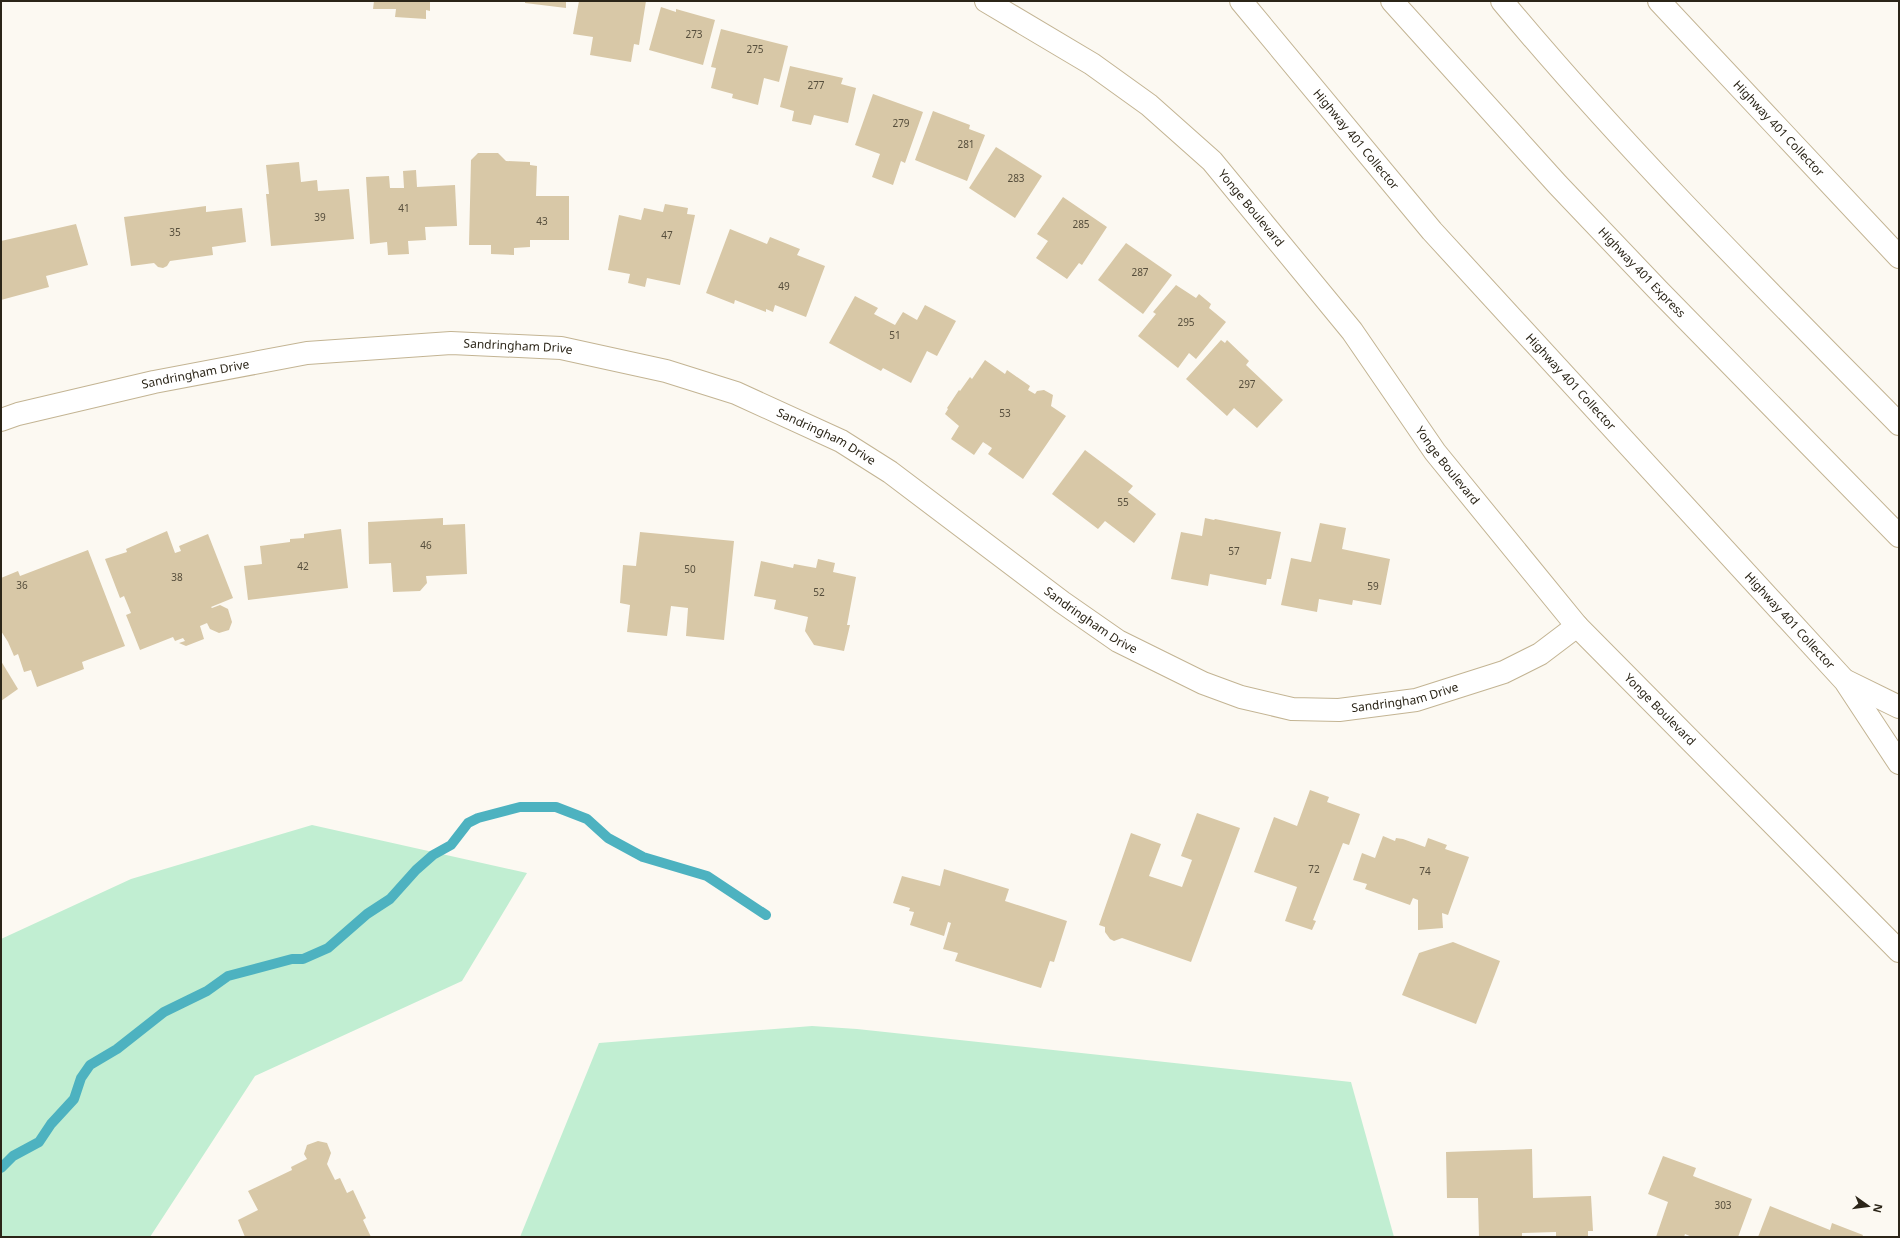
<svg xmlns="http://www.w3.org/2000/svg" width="1900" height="1238" viewBox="0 0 1900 1238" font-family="'Noto Sans',sans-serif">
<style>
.green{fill:#c1eed2}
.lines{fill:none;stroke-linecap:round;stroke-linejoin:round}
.stream{stroke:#4db2c0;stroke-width:10}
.building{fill:#d8c8a7}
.minor-casing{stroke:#c3b493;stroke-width:24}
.motorway-casing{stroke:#c3b493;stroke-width:24}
.minor{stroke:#fff;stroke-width:22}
.motorway{stroke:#fff;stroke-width:22}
.labels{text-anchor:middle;stroke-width:3.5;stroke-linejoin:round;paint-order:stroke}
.number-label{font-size:10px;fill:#564e3c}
.street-label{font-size:12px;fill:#2b2518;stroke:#fcf9f2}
</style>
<rect width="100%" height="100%" fill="#fcf9f2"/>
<!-- green -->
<g class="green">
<polygon points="312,825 527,873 462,981 255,1076 150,1237 1,1237 1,939 131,879"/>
<polygon points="812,1026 857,1029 1351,1082 1394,1237 520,1237 599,1043"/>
</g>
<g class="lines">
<!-- stream -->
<polyline class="stream" points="1,1168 13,1156 39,1142 51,1124 74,1099 81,1078 90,1065 117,1049 164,1012 207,991 228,976 292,959 303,959 328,948 367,914 390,899 416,870 433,855 451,845 468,823 478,818 520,807 556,807 587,819 608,838 643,857 707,876 766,915"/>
</g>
<!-- building -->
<g class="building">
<polygon points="374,1 430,1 430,11 426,10 426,19 395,17 396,9 373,9"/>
<polygon points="525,1 566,1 566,8 525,3"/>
<polygon points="579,1 646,1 639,45 634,44 631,62 590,55 593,37 573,34"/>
<polygon points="661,7 676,12 676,9 715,20 703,65 649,50"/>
<polygon points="721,29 788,46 779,82 764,78 758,105 732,98 733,94 711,88 716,68 711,67"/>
<polygon points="790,66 843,78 841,84 856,88 848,123 814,115 811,125 792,121 794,111 780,107"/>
<polygon points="873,94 923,112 905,163 901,161 893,185 872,177 880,154 855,145"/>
<polygon points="933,111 970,125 969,129 985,135 967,181 915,160"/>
<polygon points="996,147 1042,176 1015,218 969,188"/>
<polygon points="478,153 498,153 506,161 530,162 530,165 537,166 536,196 569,196 569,240 530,240 530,247 514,248 514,255 491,254 491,245 469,245 471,160"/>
<polygon points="299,162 301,182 317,180 318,191 349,189 354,239 271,246 266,194 269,194 266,165"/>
<polygon points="416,170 417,187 455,185 457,226 425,227 426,240 408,241 409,254 388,255 387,242 370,244 366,177 389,176 390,188 404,188 403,171"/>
<polygon points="1063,197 1107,227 1082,265 1079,263 1067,279 1036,258 1048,241 1037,234"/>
<polygon points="665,204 688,208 687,214 695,215 680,285 647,278 645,287 628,283 630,274 608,270 619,215 641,220 644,208 663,212"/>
<polygon points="206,206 206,212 242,208 246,242 212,247 213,255 170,261 167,266 163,268 158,267 154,263 131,266 124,217"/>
<polygon points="76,224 88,265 46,276 49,287 1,300 1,241"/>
<polygon points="730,229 767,244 770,237 800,249 797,255 825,266 806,317 775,305 773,312 766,309 766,312 735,300 734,304 706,293"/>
<polygon points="1126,243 1172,275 1143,314 1098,280"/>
<polygon points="1176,285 1196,298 1199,294 1211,304 1209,308 1226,322 1196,359 1189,353 1178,368 1138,336 1156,314 1153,312"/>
<polygon points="855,296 878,308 874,314 895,325 903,312 917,320 925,305 956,321 937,356 927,351 911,383 883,368 881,371 829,343"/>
<polygon points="1221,340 1225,343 1227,340 1249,361 1246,365 1283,400 1257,428 1234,408 1227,416 1186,379"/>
<polygon points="985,360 1005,374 1007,370 1030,386 1028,390 1035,394 1037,391 1044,390 1053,395 1051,406 1066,416 1023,479 988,454 992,448 983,442 974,455 951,439 959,426 945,414 948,409 947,408 959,390 960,391 970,377 972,379"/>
<polygon points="1085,450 1133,486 1128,492 1156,514 1134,543 1105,521 1098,529 1052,494"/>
<polygon points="443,518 443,525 465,524 467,574 426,576 427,583 420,591 393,592 391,563 369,564 368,522"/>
<polygon points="1205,518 1214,520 1215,519 1281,532 1271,579 1267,579 1266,585 1210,574 1208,586 1171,579 1181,532 1202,536"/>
<polygon points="1320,523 1346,528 1342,549 1390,559 1381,605 1353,600 1352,605 1319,599 1317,612 1281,605 1291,558 1311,562"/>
<polygon points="341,529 348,588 248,600 244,566 262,564 260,546 290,542 290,539 304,538 304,534"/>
<polygon points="167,531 175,553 181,551 179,546 208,534 233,598 211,607 212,608 220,605 228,609 232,622 229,630 219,633 210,629 207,623 200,626 204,639 186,646 179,643 185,641 183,638 175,641 173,637 140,650 126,615 131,613 124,596 120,598 105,559 127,552 126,549"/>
<polygon points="640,532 734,541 724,640 686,636 688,608 671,606 667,636 627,632 630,605 620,603 623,565 636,566"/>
<polygon points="88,550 125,646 82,662 84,669 37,687 31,670 24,672 18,654 14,656 8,642 1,631 1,578 18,571 20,576"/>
<polygon points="818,559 835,563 833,572 856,577 847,625 850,625 844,651 814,645 805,631 808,617 774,609 776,600 754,596 761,561 793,568 794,564 816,568"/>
<polygon points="1,661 18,689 1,701"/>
<polygon points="1310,790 1329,797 1327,802 1360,814 1349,845 1343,843 1313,920 1316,921 1312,930 1285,921 1297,887 1254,872 1274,817 1297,826"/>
<polygon points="1197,813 1240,828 1191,962 1122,938 1114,941 1110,939 1105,932 1105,927 1099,925 1131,833 1161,844 1149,876 1182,887 1192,860 1181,856"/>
<polygon points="1383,836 1395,841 1396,838 1403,839 1425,847 1428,838 1447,845 1445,849 1469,857 1448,915 1442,913 1443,928 1418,930 1418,900 1413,898 1410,905 1365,889 1367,884 1353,880 1362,853 1375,858"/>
<polygon points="944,869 1009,889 1005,901 1067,921 1054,962 1050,961 1041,988 955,961 958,953 943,949 951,923 948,922 944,936 910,925 914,912 909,911 910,908 893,903 902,876 940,886"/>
<polygon points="1453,942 1500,961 1476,1024 1402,995 1419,953"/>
<polygon points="318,1141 327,1143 331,1153 327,1164 335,1180 340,1178 347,1193 353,1190 366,1218 363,1220 371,1237 245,1237 238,1220 258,1210 248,1191 292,1170 291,1167 307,1159 304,1154 307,1145"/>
<polygon points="1532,1149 1533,1198 1591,1196 1593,1231 1588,1231 1588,1237 1556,1237 1556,1232 1522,1233 1522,1237 1479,1237 1478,1198 1447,1198 1446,1152"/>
<polygon points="1663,1156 1696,1168 1693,1176 1752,1199 1738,1237 1692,1237 1685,1234 1684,1237 1656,1237 1668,1202 1648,1194"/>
<polygon points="1770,1206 1830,1230 1832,1223 1863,1235 1862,1237 1758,1237"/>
</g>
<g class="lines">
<!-- minor casing -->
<g class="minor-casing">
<g id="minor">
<path id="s1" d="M986 1 1092 64 1149 105 1212 161 1352 331 1435 452 1577 626 1899 951"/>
<path id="s2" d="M1 420 18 414 154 382 307 353 451 343 561 348 666 371 736 393 841 441 890 472 1062 602 1118 641 1203 683 1241 697 1292 709 1339 710 1416 700 1504 672 1540 654 1577 626"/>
</g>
</g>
<!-- motorway casing -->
<g class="motorway-casing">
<g id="motorway">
<path id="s3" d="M1241 1 1432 231 1845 681 1899 763"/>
<path id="s4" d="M1392 1 1558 185 1658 290 1899 536"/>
<path d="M1502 1C1626 150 1763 286 1899 424"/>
<path id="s5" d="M1659 1 1899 257"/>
<polyline points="1846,681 1899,707"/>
</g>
</g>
<!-- minor -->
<use href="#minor" class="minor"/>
<!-- motorway -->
<use href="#motorway" class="motorway"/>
</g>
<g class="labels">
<!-- number labels -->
<g class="number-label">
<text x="694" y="38">273</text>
<text x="755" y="53">275</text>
<text x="816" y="89">277</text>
<text x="901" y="127">279</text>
<text x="966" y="148">281</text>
<text x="1016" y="182">283</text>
<text x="404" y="212">41</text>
<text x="320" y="221">39</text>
<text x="542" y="225">43</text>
<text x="1081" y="228">285</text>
<text x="175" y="236">35</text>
<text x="667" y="239">47</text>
<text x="1140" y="276">287</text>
<text x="784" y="290">49</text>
<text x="1186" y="326">295</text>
<text x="895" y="339">51</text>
<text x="1247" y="388">297</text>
<text x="1005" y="417">53</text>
<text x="1123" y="506">55</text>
<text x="426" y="549">46</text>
<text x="1234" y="555">57</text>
<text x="303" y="570">42</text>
<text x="690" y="573">50</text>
<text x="177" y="581">38</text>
<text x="22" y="589">36</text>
<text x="1373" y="590">59</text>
<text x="819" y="596">52</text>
<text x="1314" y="873">72</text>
<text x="1425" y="875">74</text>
<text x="1723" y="1209">303</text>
</g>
<!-- street labels -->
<g class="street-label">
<text dy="4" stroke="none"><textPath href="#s5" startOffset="175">Highway 401 Collector</textPath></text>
<text dy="4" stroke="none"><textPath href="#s3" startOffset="180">Highway 401 Collector</textPath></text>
<text dy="4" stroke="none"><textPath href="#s1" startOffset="339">Yonge Boulevard</textPath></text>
<text dy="4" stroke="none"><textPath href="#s4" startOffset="369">Highway 401 Express</textPath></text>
<text dy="4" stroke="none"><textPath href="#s2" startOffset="525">Sandringham Drive</textPath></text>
<text dy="4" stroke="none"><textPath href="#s2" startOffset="200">Sandringham Drive</textPath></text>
<text dy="4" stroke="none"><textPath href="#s3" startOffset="504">Highway 401 Collector</textPath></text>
<text dy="4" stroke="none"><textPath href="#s2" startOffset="849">Sandringham Drive</textPath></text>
<text dy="4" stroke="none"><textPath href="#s1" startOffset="663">Yonge Boulevard</textPath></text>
<text dy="4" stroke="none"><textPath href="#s2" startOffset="1172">Sandringham Drive</textPath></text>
<text dy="4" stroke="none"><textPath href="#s3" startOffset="828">Highway 401 Collector</textPath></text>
<text dy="4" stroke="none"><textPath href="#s2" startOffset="1508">Sandringham Drive</textPath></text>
<text dy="4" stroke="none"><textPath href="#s1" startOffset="987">Yonge Boulevard</textPath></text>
</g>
</g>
<!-- border -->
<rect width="1900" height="1238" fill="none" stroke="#2b2518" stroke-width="4"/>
<!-- north arrow -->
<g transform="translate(1868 1206) rotate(104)" stroke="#fcf9f2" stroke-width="3" paint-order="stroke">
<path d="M0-3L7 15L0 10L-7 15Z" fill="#2b2518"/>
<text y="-6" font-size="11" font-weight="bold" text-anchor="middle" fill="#2b2518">N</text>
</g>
</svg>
